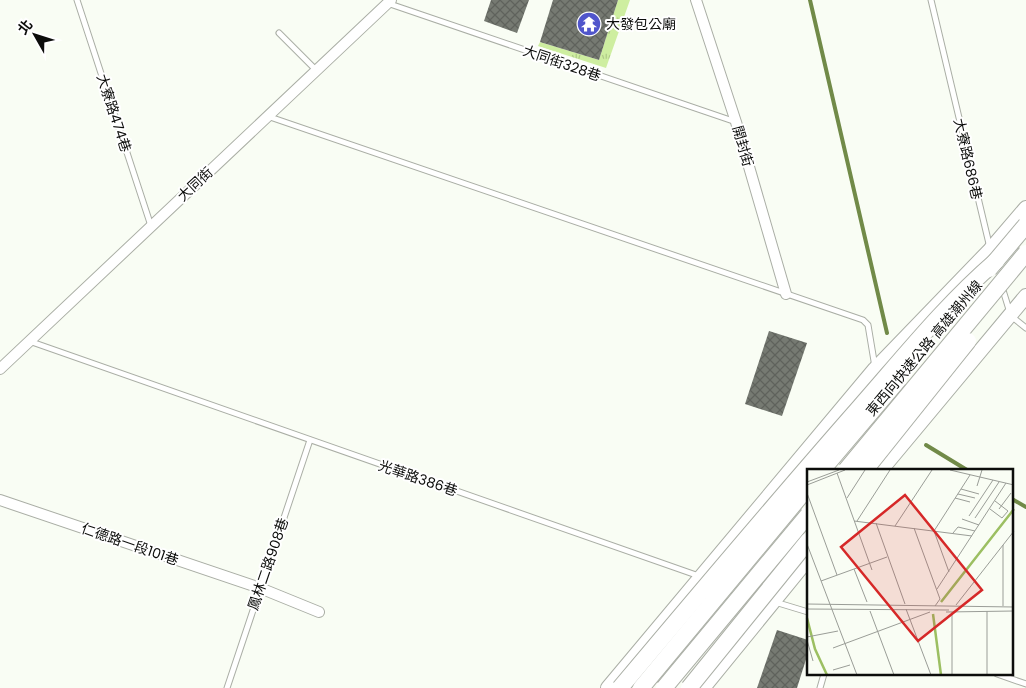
<svg xmlns="http://www.w3.org/2000/svg" width="1026" height="688" viewBox="0 0 1026 688" font-family="Poppins,'Noto Sans TC',sans-serif">
<style>
.grass{fill:url(#grass-tufts)}
.lines{fill:none;stroke-linecap:round;stroke-linejoin:round}
.stream{stroke:#718a48;stroke-width:4}
.building{fill:url(#building-cross-hatch)}
.service-casing{stroke:#aaaea5;stroke-width:7}
.minor-casing{stroke:#aaaea5;stroke-width:12}
.secondary-casing{stroke:#aaaea5;stroke-width:16}
.service{stroke:#fff;stroke-width:5}
.minor{stroke:#fff;stroke-width:10}
.secondary{stroke:#fff;stroke-width:14}
.trunk-bridge-casing{stroke:#aaaea5;stroke-width:18;stroke-linecap:butt}
.trunk-bridge{stroke:#fff;stroke-width:16}
.labels{text-anchor:middle;stroke-width:4;stroke-linejoin:round;paint-order:stroke}
.poi-label{font-size:14px;fill:#0c0d0b;stroke:#fff;text-anchor:start}
.street-label{font-size:14px;fill:#0c0d0b;stroke:#fff}
.inset-river{fill:none;stroke:#9cbf62;stroke-width:2.5}
.inset-road{fill:none;stroke:#9a9d97;stroke-width:1}
.view{fill:#d62828;fill-opacity:0.15;stroke:#d62828;stroke-width:2.5}
.inset-edge{fill:none;stroke:#0c0d0b;stroke-width:2.5}
</style>
<defs>
<pattern id="grass-tufts" width="24" height="20" patternUnits="userSpaceOnUse" patternTransform="scale(1.25)"><rect width="24" height="20" fill="#ceeea0"/><path d="M3 7l-1-3M5 7V3M7 7l1-3M15 17l-1-3M17 17v-4M19 17l1-3" fill="none" stroke="#b0cb88"/></pattern>
<pattern id="building-cross-hatch" width="8" height="8" patternUnits="userSpaceOnUse" patternTransform="scale(1.25)"><rect width="8" height="8" fill="#767a72"/><path d="M0 0l8 8M0 8l8-8" fill="none" stroke="#5f625c"/></pattern>
</defs>
<rect width="100%" height="100%" fill="#f9fdf4"/>
<!-- grass -->
<polygon class="grass" points="618,0 630,0 606,68 538,46 540,42 599,60"/>
<g class="lines">
<!-- stream -->
<g class="stream">
<polyline points="810,0 887,333"/>
<polyline points="926,445 967,470"/>
<polyline points="1012,499 1026,507"/>
</g>
</g>
<!-- building -->
<g class="building">
<polygon points="491,0 529,0 517,33 484,21"/>
<polygon points="553,0 618,0 599,60 540,42"/>
<polygon points="769,331 807,343 782,416 745,404"/>
<polygon points="777,630 808,640 808,653 797,688 757,688"/>
</g>
<g class="lines">
<!-- service casing -->
<g class="service-casing">
<g id="service">
<polyline points="77,0 151,226"/>
<polyline points="931,0 990,248"/>
<polyline points="387,3 736,122"/>
<polyline points="279,33 316,70"/>
<polyline points="267,116 863,320 868,325 875,367"/>
<polyline points="1002,287 1011,316 1026,328"/>
<polyline points="29,341 699,576"/>
<polyline points="775,602 808,612"/>
<polyline points="997,674 1026,684"/>
<polyline points="227,688 310,440"/>
<polyline points="820,688 824,674"/>
</g>
</g>
<!-- minor casing -->
<g class="minor-casing">
<g id="minor">
<polyline points="696,0 736,122 786,294"/>
<polyline points="0,369 391,0"/>
<polyline points="0,500 260,588 319,612"/>
</g>
</g>
<!-- secondary casing -->
<g class="secondary-casing">
<g id="secondary">
<polyline points="881,470 1026,296"/>
<polyline points="608,688 875,369 990,250 1026,208"/>
<polyline points="703,688 808,559"/>
</g>
</g>
<!-- service -->
<use href="#service" class="service"/>
<!-- minor -->
<use href="#minor" class="minor"/>
<!-- secondary -->
<use href="#secondary" class="secondary"/>
<!-- trunk-bridge casing -->
<g class="trunk-bridge-casing">
<g id="trunk-bridge">
<polyline points="989,269 1026,225"/>
<polyline points="822,470 899,379"/>
<polyline points="846,470 1026,253"/>
<polyline points="865,470 968,341"/>
<path d="M620 688C699 594 778 500 859 408 903 358 945 305 996 261"/>
<polyline points="641,688 808,487"/>
<polyline points="664,688 808,515"/>
<polyline points="689,688 808,541"/>
</g>
</g>
<!-- trunk-bridge -->
<use href="#trunk-bridge" class="trunk-bridge"/>
</g>
<!-- icons -->
<defs>
<g id="temple-disc" transform="scale(1.25)"><circle r="9.5" fill="#5055cb" stroke="#fff"/><path d="M0-6L5-2H3V0L6.5 2.5H4V6H1.5V3h-3V6H-4V2.5H-6.5L-3 0V-2H-5Z" fill="#fff"/></g>
</defs>
<g fill-rule="evenodd">
<use href="#temple-disc" x="589" y="24"/>
</g>
<g class="labels">
<!-- poi labels -->
<g class="poi-label">
<text x="606" y="29">大發包公廟</text>
</g>
<!-- street labels -->
<g class="street-label">
<text transform="translate(562 63) rotate(19)" y="5">大同街328巷</text>
<text transform="translate(114 113) rotate(72)" y="5">大寮路474巷</text>
<text transform="translate(743 146) rotate(74)" y="5">開封街</text>
<text transform="translate(968 159) rotate(77)" y="5">大寮路686巷</text>
<text transform="translate(195 184) rotate(-43)" y="5">大同街</text>
<text transform="translate(924 348) rotate(-50)" y="5">東西向快速公路 高雄潮州線</text>
<text transform="translate(418 478) rotate(19)" y="5">光華路386巷</text>
<text transform="translate(130 544) rotate(19)" y="5">仁德路一段101巷</text>
<text transform="translate(268 564) rotate(-71)" y="5">鳳林二路908巷</text>
</g>
</g>
<!-- overview -->
<g transform="translate(807 469)">
<rect width="206" height="206" fill="#f9fdf4"/>
<path class="inset-river" d="M134 133 207 40M126 145 134 206M0 149 8 180 20 206"/>
<path class="inset-road" d="M143 1 207 16M30 4 65 101M0 13 32 1M0 16 38 1M170 17 175 1M154 20 172 25M0 24 30 106M151 25 168 29M40 29 58 1M148 29 163 33M183 40 195 49 201 42 188 32M192 40 204 24M162 47 186 11M168 49 192 13M155 50 172 56M47 52 165 67M50 52 83 1M69 54 98 135M88 57 125 1M107 59 133 130 128 137M146 64 151 58 168 62M0 75 50 206M196 76V137M47 100 60 133M142 103 127 62 163 6M14 112 80 88M130 120 199 14M0 135 207 138M149 136 207 62M0 140 142 141M99 140 124 206M63 142 87 206M180 142V206M139 143 207 142M145 143V206M0 168 31 162M0 171 6 192M26 179 123 143M26 201 43 196"/>
<path class="view" d="M98 26 175 121 111 172 34 78Z"/>
<rect width="206" height="206" class="inset-edge"/>
</g>
<!-- north arrow -->
<g transform="translate(35 35) rotate(309)" stroke="#ffffff" stroke-width="4" paint-order="stroke">
<path d="M0-4L9 19L0 12L-9 19Z" fill="#0c0d0b"/>
<text y="-8" font-size="14" font-weight="bold" text-anchor="middle" fill="#0c0d0b">北</text>
</g>
</svg>
